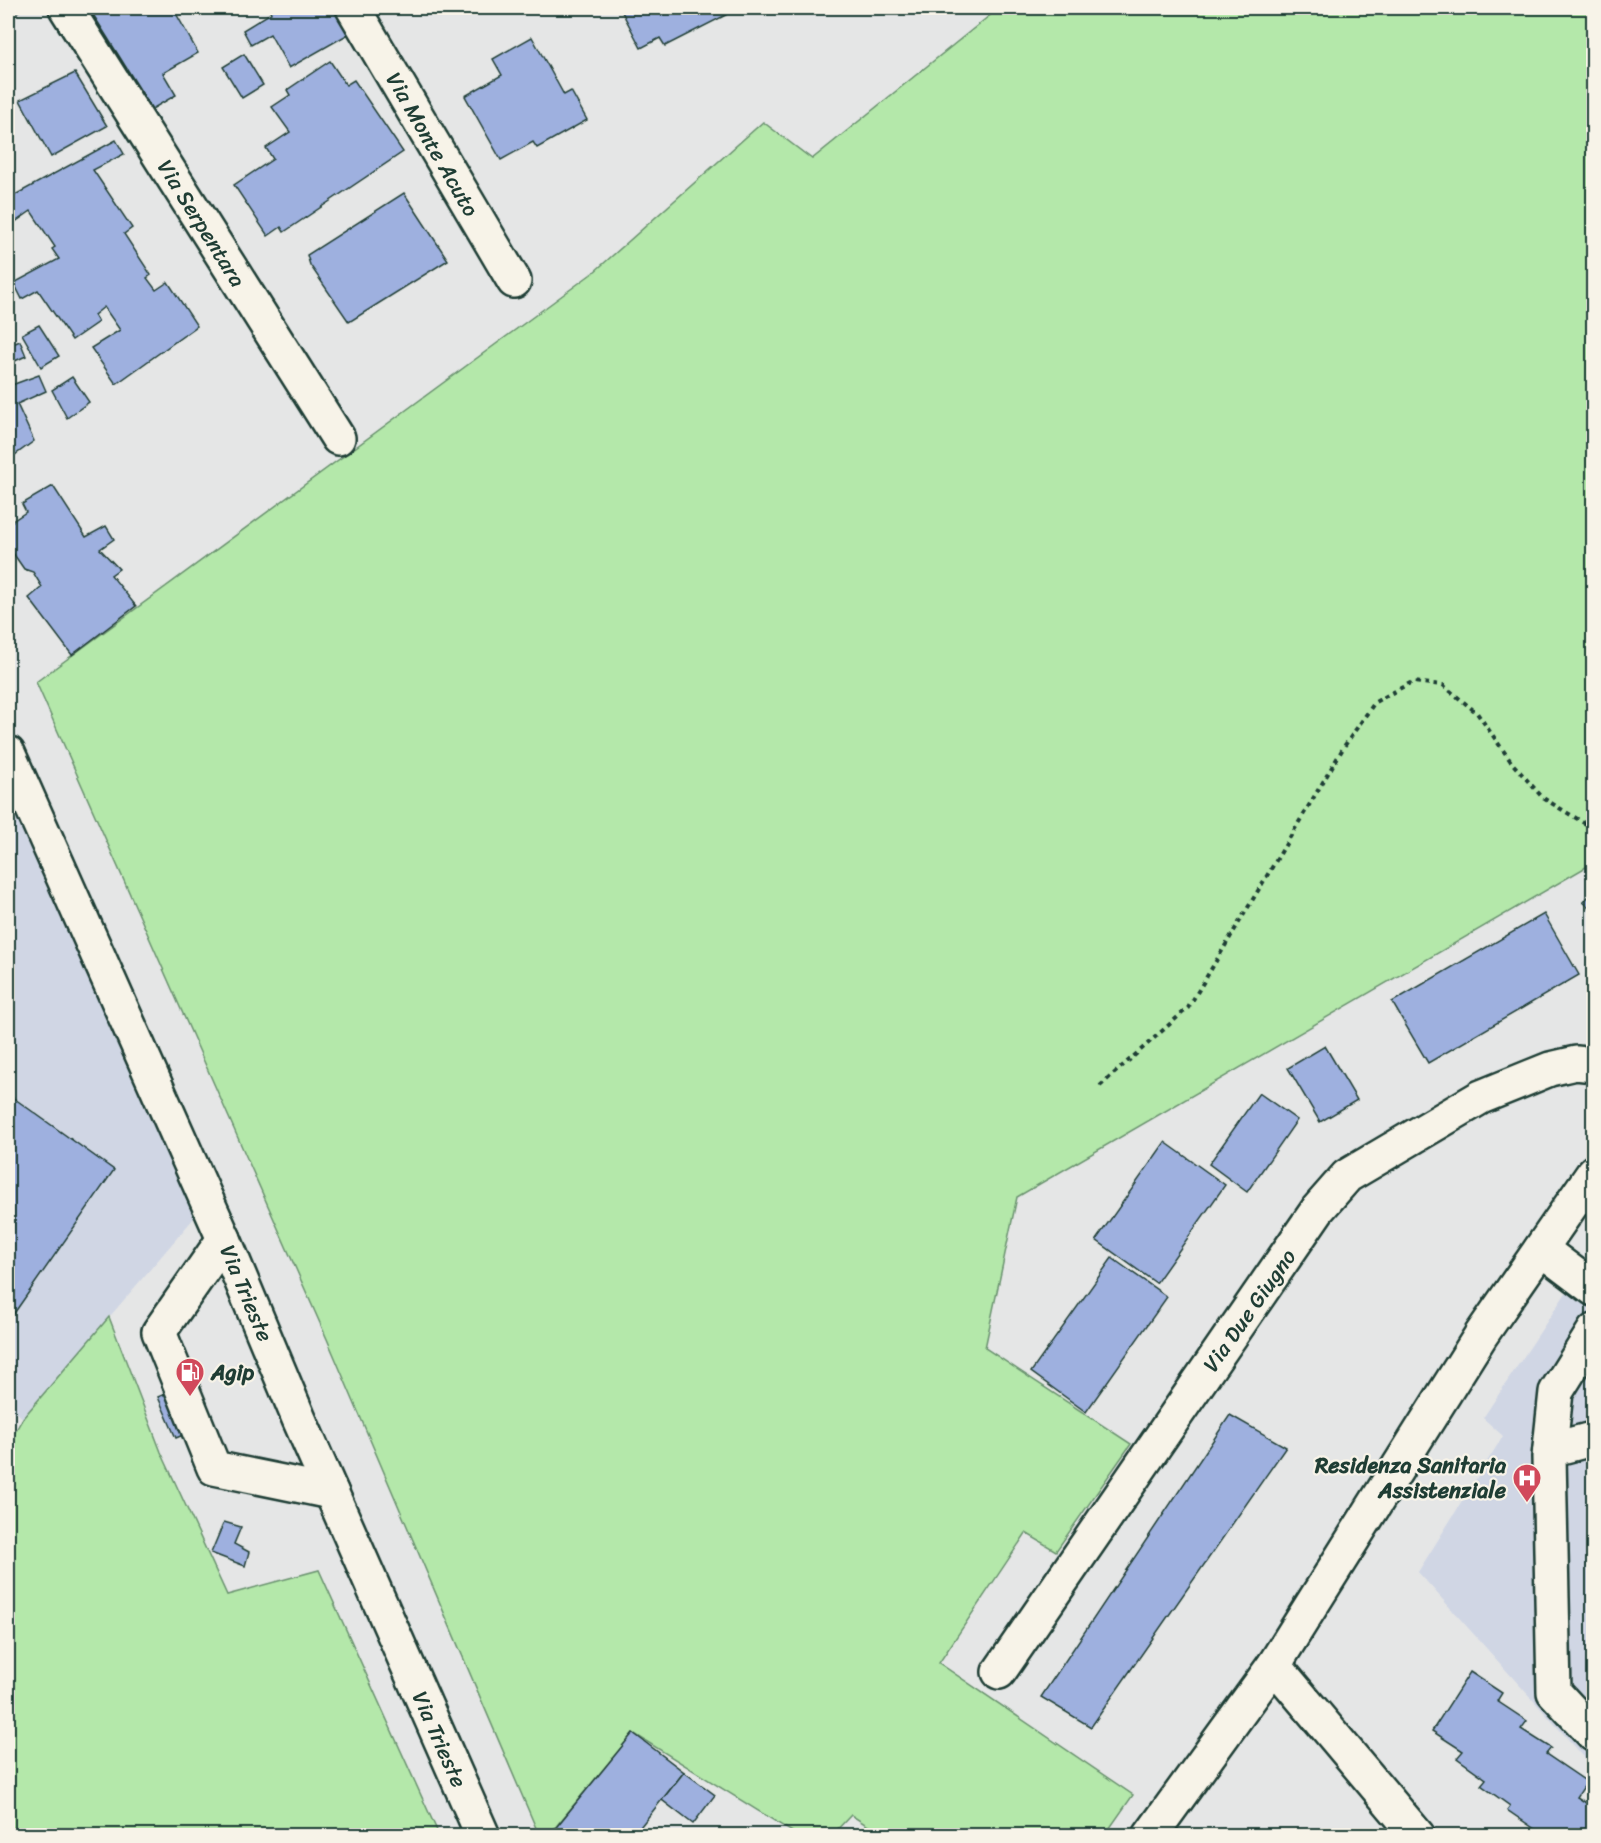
<svg xmlns="http://www.w3.org/2000/svg" width="1601" height="1843" viewBox="0 0 1601 1843" font-family="Sriracha,sans-serif">
<style>
.built{fill:#d0d6e4}
.green{fill:#b4e8aa;stroke:#6a926f;stroke-width:1.5}
.building{fill:#9eb0df;stroke:#1f3d34;stroke-width:1.5}
.lines{fill:none;stroke-linecap:round;stroke-linejoin:round}
.minor-casing{stroke:#1f3d34;stroke-width:38}
.path{stroke:#1f3d34;stroke-width:4;stroke-dasharray:4.5 4.5;stroke-linecap:butt}
.minor{stroke:#f7f3e8;stroke-width:33}
.labels{text-anchor:middle;stroke-width:4.5;stroke-linejoin:round;paint-order:stroke}
.street-label{font-size:22px;fill:#1f3d34;stroke:#f7f3e8}
.poi-label{font-size:22px;font-weight:bold;fill:#1f3d34;stroke:#f7f3e8;text-anchor:start}
</style>
<rect width="100%" height="100%" fill="#e5e6e6"/>
<filter id="ink" filterUnits="userSpaceOnUse"><feTurbulence type="fractalNoise" baseFrequency=".0167" numOctaves="2"/><feDisplacementMap in="SourceGraphic" scale="12" xChannelSelector="R" yChannelSelector="G"/><feConvolveMatrix kernelMatrix="1 2 1 2 8 2 1 2 1" color-interpolation-filters="sRGB"/></filter>
<g filter="url(#ink)">
<!-- built -->
<g class="built">
<polygon points="8,779 200,1211 23,1418 8,1406"/>
<polygon points="1593,1252 1593,1767 1418,1572 1503,1436 1483,1418"/>
</g>
<!-- green -->
<g class="green">
<polygon points="999,8 1593,8 1593,863 1017,1197 985,1348 1131,1444 1056,1551 1026,1533 939,1663 1133,1795 1105,1835 882,1835 851,1815 832,1835 797,1835 633,1733 549,1835 539,1835 327,1339 36,682 594,272 763,122 812,159"/>
<polygon points="109,1317 161,1452 227,1595 319,1570 439,1835 8,1835 8,1444 23,1418"/>
</g>
<!-- building -->
<g class="building">
<polygon points="8,8 24,8 8,17"/>
<polygon points="89,8 173,8 198,53 163,73 176,95 152,109"/>
<polygon points="269,8 340,8 354,31 289,68 270,34 251,45 243,30 271,13"/>
<polygon points="426,8 452,8 445,11 444,8 431,15"/>
<polygon points="620,8 722,8 726,15 665,46 660,38 641,48"/>
<polygon points="532,37 564,95 571,91 587,120 537,148 533,142 501,160 465,96 502,75 493,59"/>
<polygon points="244,54 263,85 242,98 223,67"/>
<polygon points="330,61 346,85 354,80 403,152 284,232 281,227 268,236 234,185 273,159 266,148 290,132 272,107 290,95 287,90"/>
<polygon points="75,73 107,126 51,157 20,100"/>
<polygon points="116,140 124,154 93,170 132,228 124,234 151,275 147,278 156,290 168,282 197,326 116,384 91,348 120,330 104,307 94,315 98,322 72,340 38,290 22,299 14,283 59,259 52,249 55,247 31,211 11,225 8,219 8,182 15,195"/>
<polygon points="404,193 448,260 349,322 310,265 307,255"/>
<polygon points="39,325 59,356 41,367 22,334"/>
<polygon points="20,341 26,356 8,364 8,346"/>
<polygon points="39,375 46,391 17,404 34,441 8,460 8,383 9,386"/>
<polygon points="72,377 89,402 67,418 52,390"/>
<polygon points="53,486 86,537 106,526 114,539 100,549 119,569 111,575 136,606 72,655 29,598 42,587 33,572 24,569 8,546 8,524 26,512 22,504"/>
<polygon points="1594,891 1594,911 1583,902"/>
<polygon points="1544,914 1579,975 1428,1063 1392,1002"/>
<polygon points="1325,1046 1357,1100 1320,1122 1288,1068"/>
<polygon points="1259,1093 1297,1120 1247,1192 1209,1164"/>
<polygon points="8,1094 114,1170 8,1322"/>
<polygon points="1165,1142 1225,1185 1156,1283 1096,1240"/>
<polygon points="1112,1258 1167,1297 1086,1412 1031,1372"/>
<polygon points="189,1384 207,1425 176,1438 158,1397"/>
<polygon points="1230,1415 1286,1447 1091,1727 1041,1697"/>
<polygon points="224,1522 241,1527 234,1544 249,1552 245,1566 211,1553"/>
<polygon points="1470,1672 1502,1693 1497,1701 1527,1721 1521,1729 1551,1748 1546,1754 1587,1782 1577,1797 1594,1808 1594,1836 1545,1836 1507,1810 1510,1806 1481,1785 1486,1779 1457,1758 1463,1751 1432,1731"/>
<polygon points="633,1733 684,1772 633,1836 549,1836"/>
<polygon points="684,1772 715,1795 693,1824 662,1800"/>
</g>
<g class="lines">
<!-- minor casing -->
<g class="minor-casing">
<g id="minor">
<polyline points="66,8 338,438"/>
<polyline points="353,8 514,281"/>
<polyline points="8,753 224,1239 299,1419 483,1836"/>
<polyline points="224,1239 159,1332 214,1468 331,1492"/>
<polyline points="1541,1249 1594,1289"/>
<polyline points="1594,1331 1556,1392 1549,1457 1554,1692 1594,1735"/>
<polyline points="1550,1450 1588,1440 1594,1442"/>
<polyline points="1274,1665 1418,1836"/>
<polyline points="999,1672 1318,1209 1347,1176 1481,1097 1550,1069 1576,1063 1594,1065"/>
<polyline points="1150,1836 1274,1665 1481,1335 1594,1172"/>
</g>
</g>
<!-- path -->
<polyline class="path" points="1100,1086 1188,1008 1345,745 1375,702 1412,682 1443,685 1477,713 1512,763 1543,798 1594,829"/>
<!-- minor -->
<use href="#minor" class="minor"/>
</g>
</g>
<!-- icons -->
<defs>
<g id="fuel-pin" transform="scale(1.5)"><path d="M0 17L-7.5 6A9.5 9.5 0 1 1 7.5 6Z" fill="#d1495b" stroke="#f7f3e8"/><path d="M-5.5-6h7V0h2V4h1.3V-2.5L3-4.5l.8-.8L6-3V5H2.5V1h-1V6h-7ZM-4.2-4.7v3.2H.2V-4.7Z" fill="#fff"/></g>
<g id="hospital-pin" transform="scale(1.5)"><path d="M0 17L-7.5 6A9.5 9.5 0 1 1 7.5 6Z" fill="#d1495b" stroke="#f7f3e8"/><path d="M-5-5h3v3.5h4V-5h3V5h-3V1.5h-4V5h-3Z" fill="#fff"/></g>
</defs>
<g fill-rule="evenodd">
<use href="#fuel-pin" x="190" y="1372"/>
<use href="#hospital-pin" x="1527" y="1478"/>
</g>
<g class="labels">
<!-- street labels -->
<g class="street-label">
<text transform="translate(433 144) rotate(60)" y="8">Via Monte Acuto</text>
<text transform="translate(202 223) rotate(58)" y="8">Via Serpentara</text>
<text transform="translate(247 1293) rotate(67)" y="8">Via Trieste</text>
<text transform="translate(1249 1310) rotate(-55)" y="8">Via Due Giugno</text>
<text transform="translate(440 1739) rotate(66)" y="8">Via Trieste</text>
</g>
<!-- poi labels -->
<g class="poi-label">
<text x="211" y="1380">Agip</text>
<text x="1506" y="1473" text-anchor="end">Residenza Sanitaria<tspan x="1506" dy="25">Assistenziale</tspan></text>
</g>
</g>
<!-- margin -->
<rect width="1601" height="1843" fill="none" stroke="#f7f3e8" stroke-width="30"/>
<rect x="15" y="15" width="1571" height="1813" fill="none" stroke="#1f3d34" stroke-width="2" filter="url(#ink)"/>
</svg>
